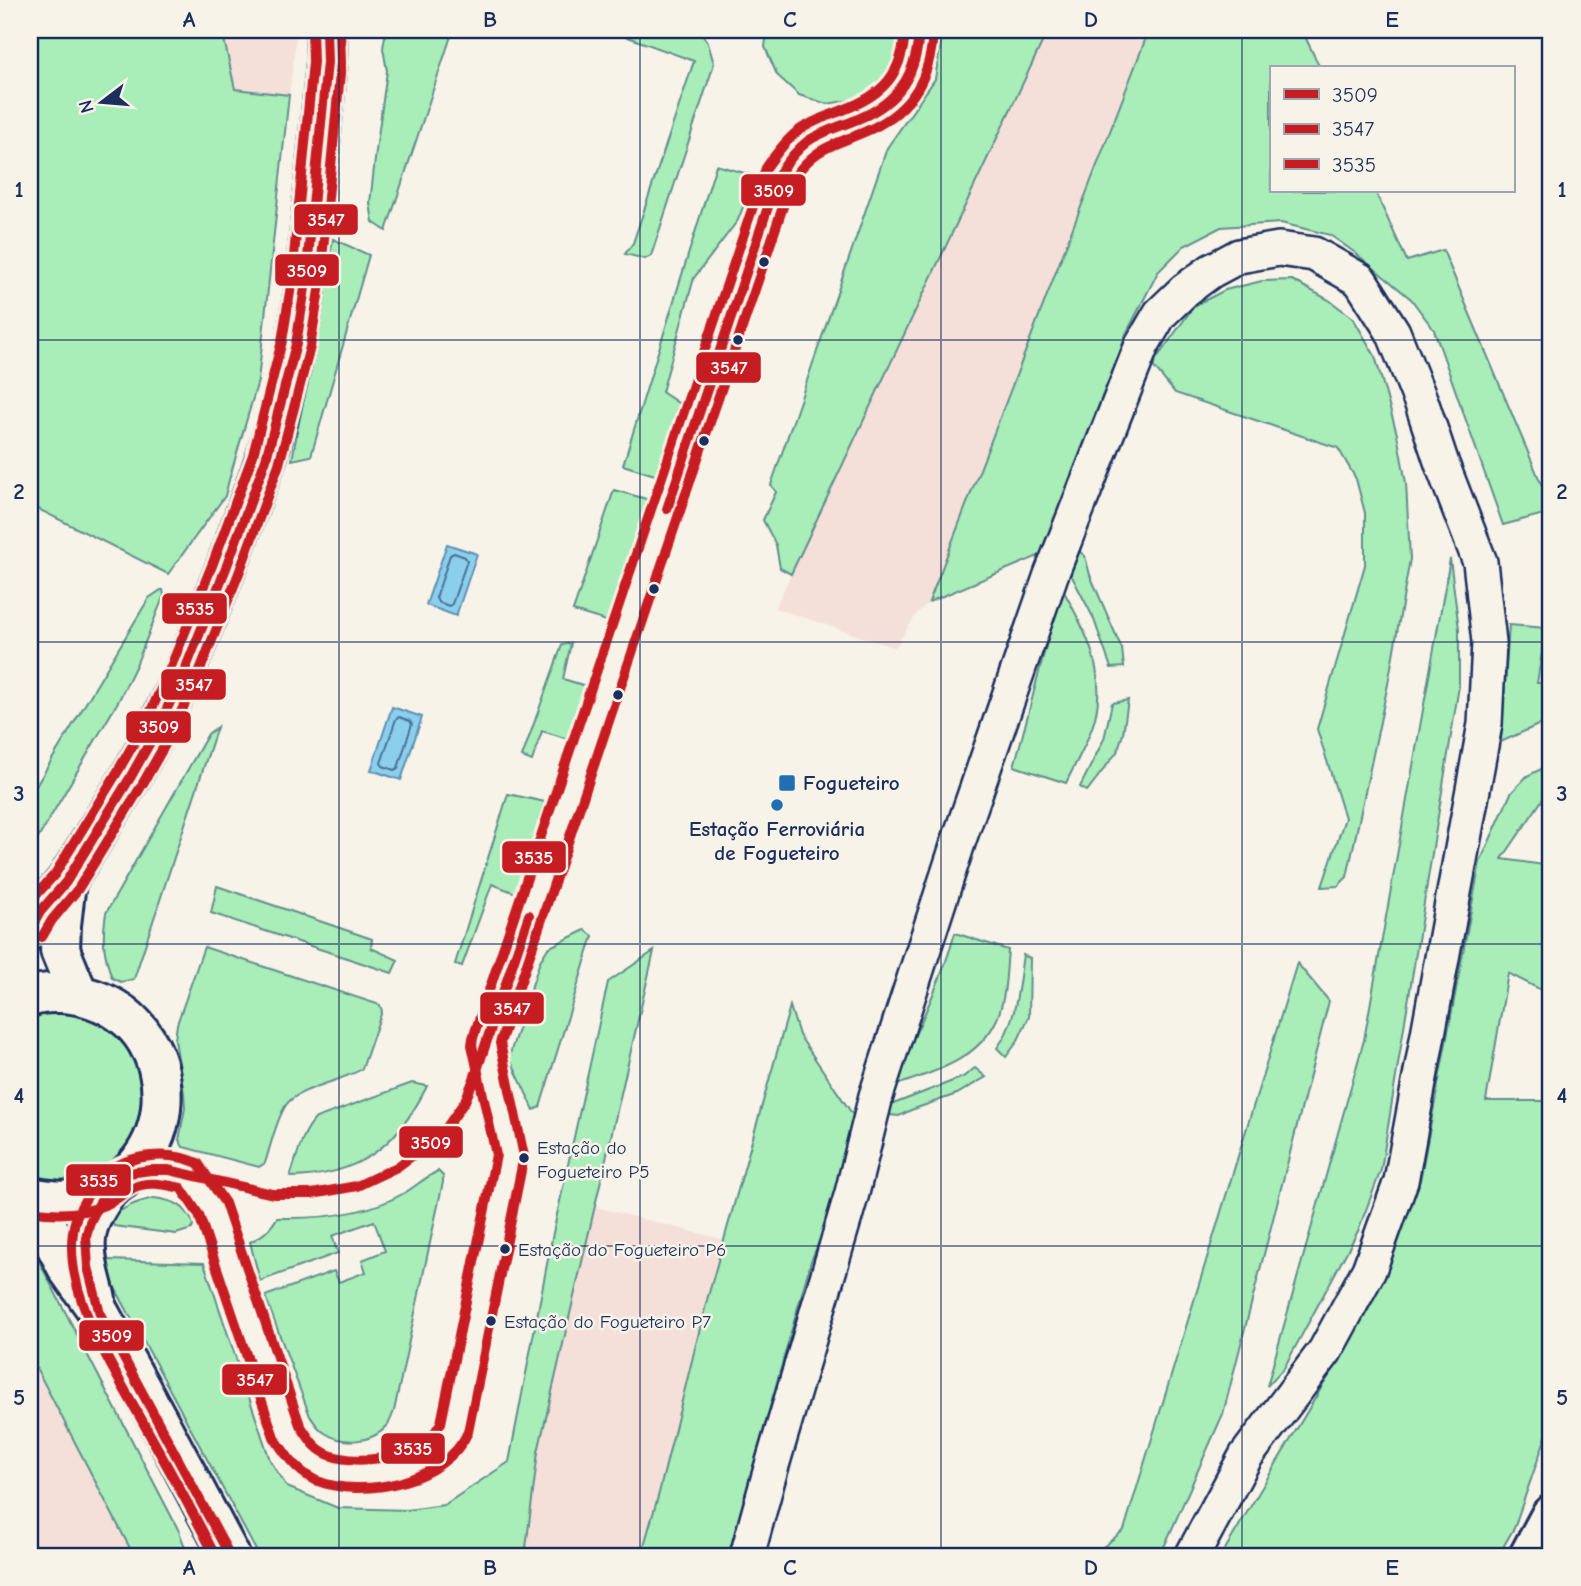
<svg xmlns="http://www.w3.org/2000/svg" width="1581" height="1586" viewBox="0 0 1581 1586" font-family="'Comic Neue',sans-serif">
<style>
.built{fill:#f4e0d8}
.green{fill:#a9edb9;stroke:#628e8c;stroke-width:2}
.water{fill:#8bcfec;stroke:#5e8fb3;stroke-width:2}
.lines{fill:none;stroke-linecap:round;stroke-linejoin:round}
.shore{stroke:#486f97;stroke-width:2}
.minor-casing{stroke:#1b2f5e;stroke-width:38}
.secondary-casing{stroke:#1b2f5e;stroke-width:44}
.primary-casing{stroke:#1b2f5e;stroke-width:44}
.minor{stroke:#f7f3e8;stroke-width:33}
.secondary{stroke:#f7f3e8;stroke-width:38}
.primary{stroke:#f7f3e8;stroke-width:38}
.bus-1-casing{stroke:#f7f3e8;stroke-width:16}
.bus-2-casing{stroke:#f7f3e8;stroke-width:16}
.bus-3-casing{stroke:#f7f3e8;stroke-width:16}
.bus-1{stroke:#c61d23;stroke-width:10}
.bus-2{stroke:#c61d23;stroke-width:10}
.bus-3{stroke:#c61d23;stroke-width:10}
.grid{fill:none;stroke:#1b2f5e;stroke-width:2;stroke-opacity:0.55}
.bus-dot{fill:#1b2f5e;stroke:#f7f3e8;stroke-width:2.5}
.poi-dot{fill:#1f6fb2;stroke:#f7f3e8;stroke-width:2.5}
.labels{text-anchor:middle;stroke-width:5;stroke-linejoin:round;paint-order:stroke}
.bus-label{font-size:19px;fill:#1b2f5e;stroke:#f7f3e8;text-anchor:start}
.poi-label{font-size:21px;font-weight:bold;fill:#1b2f5e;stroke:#f7f3e8;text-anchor:start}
.line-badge{stroke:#f7f3e8;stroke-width:2.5}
.badge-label{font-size:19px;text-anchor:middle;font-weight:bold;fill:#fff}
.neatline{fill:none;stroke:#1b2f5e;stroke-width:2.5}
.grid-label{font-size:23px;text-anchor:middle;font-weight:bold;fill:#1b2f5e}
</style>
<rect width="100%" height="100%" fill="#f7f3e8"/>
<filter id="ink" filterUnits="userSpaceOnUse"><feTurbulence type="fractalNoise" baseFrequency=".0143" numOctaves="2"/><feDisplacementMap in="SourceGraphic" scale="14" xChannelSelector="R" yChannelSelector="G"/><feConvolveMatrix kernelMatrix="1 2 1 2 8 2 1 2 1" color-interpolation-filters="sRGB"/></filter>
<g filter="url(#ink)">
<!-- built -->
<g class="built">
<polygon points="222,30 297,30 289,95 234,89"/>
<polygon points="1048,30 1149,30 929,602 917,613 895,648 775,608"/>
<polygon points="588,1205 725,1240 707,1300 659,1493 641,1556 525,1556 538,1453"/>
<polygon points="30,1353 86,1457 134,1556 30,1556"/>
</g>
<!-- green -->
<g class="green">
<polygon points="30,30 222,30 235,89 289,95 258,381 229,480 225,496 168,574 30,505"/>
<polygon points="386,30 453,30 386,231 373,222 370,203 376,151 387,71 383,48"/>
<polygon points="619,30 699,30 708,43 714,64 651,256 645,259 625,254 633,243 694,61 622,35"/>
<polygon points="767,30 898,30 896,56 881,82 857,99 827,104 799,95 777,75 765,47"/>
<polygon points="943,30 1048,30 791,574 780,568 776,545 763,520 776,492 771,485 887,148 935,79"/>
<polygon points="1149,30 1302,30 1320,68 1271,68 1271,191 1375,191 1407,261 1443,250 1551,507 1551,512 1503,525 1434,330 1411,299 1354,252 1330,235 1281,223 1221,227 1184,246 1158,272 1126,334 1055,549 929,602"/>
<polygon points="716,165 755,176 738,220 694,278 662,392 684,407 661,477 623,465"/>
<polygon points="333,239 369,255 311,456 292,460"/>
<polygon points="1292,280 1329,300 1353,318 1375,356 1397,434 1406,483 1410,559 1388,684 1347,877 1338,886 1322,887 1345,818 1317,729 1365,565 1365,513 1356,479 1338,448 1175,393 1152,365 1194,306 1225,290 1262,281"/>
<polygon points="614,490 650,500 610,622 573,611"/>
<polygon points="1078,550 1085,556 1090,575 1122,649 1124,667 1111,668 1093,617 1067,567"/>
<polygon points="1450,559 1459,629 1459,686 1381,1170 1358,1231 1284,1368 1267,1386 1364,1040"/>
<polygon points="161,590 163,590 164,595 136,665 119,700 30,852 30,796 149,598"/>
<path d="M1063 590C1085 629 1107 672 1095 718 1089 741 1076 762 1066 783L1014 766C1031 708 1043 648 1063 590Z"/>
<polygon points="1509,625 1546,628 1537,683 1551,683 1551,719 1501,742"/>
<polygon points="571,643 563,679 586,686 568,739 542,731 532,761 522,757 562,645"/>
<polygon points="1128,700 1123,734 1117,752 1087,791 1080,787 1104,739 1112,703"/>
<path d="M217 727 134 979 121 982 112 978C103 952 102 939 106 913L208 734Z"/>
<polygon points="1551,764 1551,790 1549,790 1502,859 1551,866 1551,995 1508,973 1486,1101 1551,1101 1551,1422 1514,1528 1498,1556 1221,1556 1372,1303 1420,1181 1480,862 1511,793 1527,776"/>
<polygon points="508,794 550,803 521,895 492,884 462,966 455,964"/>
<polygon points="217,886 372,939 371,948 398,960 392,973 211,913"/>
<polygon points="585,930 593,936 540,1107 534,1110 509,1057 540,961 548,948"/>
<path d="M955 933 1008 950C1006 972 1006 998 997 1019 978 1061 931 1073 891 1087 914 1036 940 986 955 933Z"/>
<path d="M204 947 380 1005 382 1011 362 1069C343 1081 297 1088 286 1105 276 1120 271 1145 265 1163L259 1167 183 1147 179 1140 185 1108 184 1093 175 1040 177 1024Z"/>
<polygon points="654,951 538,1452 525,1556 259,1556 106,1271 108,1260 204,1263 270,1460 287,1487 338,1508 407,1510 444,1505 509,1462 553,1233 608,982"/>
<path d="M1023 955 1030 958 1029 1017 1017 1042 1006 1057 997 1048C1017 1022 1018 987 1023 955Z"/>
<polygon points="1297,963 1329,1001 1223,1414 1160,1556 1092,1556 1124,1530"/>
<polygon points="790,1006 799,1035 859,1124 837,1199 811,1261 728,1556 641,1556 659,1493 707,1300"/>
<polygon points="62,1010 92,1016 119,1032 149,1085 137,1145 90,1183 30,1182 30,1016"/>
<polygon points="975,1068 986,1077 957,1094 911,1110 899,1116 889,1115 883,1108 963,1077"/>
<path d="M412 1083 427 1086C397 1147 358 1176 290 1177 297 1158 301 1133 316 1118Z"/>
<path d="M438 1171 443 1176V1182L394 1411C392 1416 390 1422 387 1426 372 1443 343 1445 325 1433 318 1429 314 1422 310 1416L265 1296 334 1271 339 1282 366 1272 362 1260 385 1251 374 1221 332 1236 338 1253 260 1281 250 1242C262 1236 270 1230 277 1218 320 1219 368 1215 406 1192 417 1185 426 1177 438 1171Z"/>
<path d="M154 1198C175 1201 184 1204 194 1224L192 1229 176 1234 114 1226 110 1218C124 1207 136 1202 154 1198Z"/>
<polygon points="30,1244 179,1531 188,1556 134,1556 30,1356"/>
</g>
<!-- water -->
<g class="water">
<polygon points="447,544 477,554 456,616 426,605"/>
<polygon points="392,707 422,717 401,780 371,770"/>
</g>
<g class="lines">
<!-- shore -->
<g class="shore">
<polygon points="454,553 465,557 467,561 452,604 449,606 438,602 436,598 450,555"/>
<polygon points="399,717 410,721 412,724 398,768 394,770 383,766 381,763 396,719"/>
</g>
<!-- minor casing -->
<g class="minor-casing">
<polyline id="minor" points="747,1556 768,1479 852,1193 876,1096 959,840 1051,575 1142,345 1160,314 1185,290 1211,271 1239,256 1279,249 1314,254 1360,280 1393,332 1422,404 1442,464 1480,562 1489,642 1485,724 1401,1181 1369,1270 1325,1351 1246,1456 1192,1556"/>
</g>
<!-- secondary casing -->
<g class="secondary-casing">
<g id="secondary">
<polyline points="66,882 61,925 60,950 78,994"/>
<polyline points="30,930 40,912 66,882 130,778 158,728 185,670 226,568 266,459 277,421 296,344 305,288 327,62 326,30"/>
<path d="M30 997C47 990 75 993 93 999 190 1032 182 1174 83 1198 65 1203 47 1200 30 1197"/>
<polyline points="30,1203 47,1228 68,1269 100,1314 158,1420 230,1556"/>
<path d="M96 1299C91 1280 84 1258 86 1238 87 1220 100 1202 110 1187"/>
</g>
</g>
<!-- primary casing -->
<g class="primary-casing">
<polyline id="primary" points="1529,1556 1551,1515"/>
</g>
<!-- minor -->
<use href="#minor" class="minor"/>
<!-- secondary -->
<use href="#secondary" class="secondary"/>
<!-- primary -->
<use href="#primary" class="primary"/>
<!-- bus-1 casing -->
<g class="bus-1-casing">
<g id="bus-1">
<path d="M667 509 779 174C787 162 796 150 808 141 823 131 842 126 858 119 899 102 917 74 919 30"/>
<polyline points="30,930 40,912 66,882 130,778 158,728 185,670 226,568 266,459 296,344 305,288 327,62 326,30"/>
<polyline points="230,1556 100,1314 88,1267 86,1237 90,1222 99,1204 110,1187 129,1173 151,1170 169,1170 273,1194 312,1194 357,1186 397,1167 442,1134 465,1101 474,1079 529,915"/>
</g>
</g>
<!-- bus-2 casing -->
<g class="bus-2-casing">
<g id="bus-2">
<polyline points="42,937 52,920 78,889 142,785 171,734 198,675 239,573 279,464 310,347 319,290 341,63 340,30"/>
<path d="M30 1211C55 1215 81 1215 105 1205 116 1201 123 1193 133 1188 147 1180 167 1185 181 1188L199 1215 274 1437C285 1454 296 1471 315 1480 362 1500 446 1482 468 1432L524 1156 500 1043 792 180C817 144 835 146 871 129 913 109 931 76 933 31"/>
</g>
</g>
<!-- bus-3 casing -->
<g class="bus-3-casing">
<g id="bus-3">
<polyline points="30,902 55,874 118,771 146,722 172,664 213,563 253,455 282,341 291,286 313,62 312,30"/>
<path d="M215 1556C193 1511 168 1468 144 1424 115 1371 64 1296 73 1232 74 1220 80 1208 86 1198 92 1189 98 1179 106 1173 131 1153 170 1151 198 1163L225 1203 300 1425C307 1435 313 1447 325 1453 352 1467 410 1458 431 1437 435 1433 438 1427 441 1423L496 1155 472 1045 473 1038 766 168C775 155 785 141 798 131 812 121 828 116 843 110 883 95 903 74 905 30"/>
</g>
</g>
<!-- bus-1 -->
<use href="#bus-1" class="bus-1"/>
<!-- bus-2 -->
<use href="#bus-2" class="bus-2"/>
<!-- bus-3 -->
<use href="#bus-3" class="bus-3"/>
</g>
</g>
<!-- grid -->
<path class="grid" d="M339 30V1556M640 30V1556M941 30V1556M1242 30V1556M30 340H1551M30 642H1551M30 944H1551M30 1246H1551"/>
<!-- markers -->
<g class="bus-dot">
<circle cx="764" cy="262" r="6"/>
<circle cx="738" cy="340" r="6"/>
<circle cx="704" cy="441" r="6"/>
<circle cx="654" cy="589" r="6"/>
<circle cx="618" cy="695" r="6"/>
<circle cx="524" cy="1158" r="6"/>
<circle cx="505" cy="1249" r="6"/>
<circle cx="491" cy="1321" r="6"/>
</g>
<g class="poi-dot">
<rect x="778" y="774" width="18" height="18" rx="3.5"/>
<circle cx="777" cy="805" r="7"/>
</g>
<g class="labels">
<!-- bus labels -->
<g class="bus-label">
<text x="537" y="1154">Estação do<tspan x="537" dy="24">Fogueteiro P5</tspan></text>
<text x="518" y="1256">Estação do Fogueteiro P6</text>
<text x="504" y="1328">Estação do Fogueteiro P7</text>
</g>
<!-- poi labels -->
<g class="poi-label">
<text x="803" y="790">Fogueteiro</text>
<text x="777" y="836" text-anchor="middle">Estação Ferroviária<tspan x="777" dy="24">de Fogueteiro</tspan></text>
</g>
</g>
<g class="line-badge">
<rect x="740" y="173" width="67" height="34" rx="7" fill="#c61d23"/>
<rect x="293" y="203" width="66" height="33" rx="7" fill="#c61d23"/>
<rect x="274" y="253" width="66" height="34" rx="7" fill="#c61d23"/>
<rect x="695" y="351" width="67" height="33" rx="7" fill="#c61d23"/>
<rect x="161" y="592" width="67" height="33" rx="7" fill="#c61d23"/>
<rect x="160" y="668" width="67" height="33" rx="7" fill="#c61d23"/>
<rect x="125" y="710" width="67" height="34" rx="7" fill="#c61d23"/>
<rect x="501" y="840" width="66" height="34" rx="7" fill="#c61d23"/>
<rect x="479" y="991" width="66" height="34" rx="7" fill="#c61d23"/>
<rect x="398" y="1125" width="66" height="34" rx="7" fill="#c61d23"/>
<rect x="65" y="1163" width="67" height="34" rx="7" fill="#c61d23"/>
<rect x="78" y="1319" width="67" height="33" rx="7" fill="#c61d23"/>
<rect x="221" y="1363" width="67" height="33" rx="7" fill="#c61d23"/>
<rect x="380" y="1432" width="66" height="33" rx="7" fill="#c61d23"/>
</g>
<g class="badge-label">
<text x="774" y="197">3509</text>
<text x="326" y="226">3547</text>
<text x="307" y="277">3509</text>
<text x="729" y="374">3547</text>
<text x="195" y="615">3535</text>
<text x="194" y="691">3547</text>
<text x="159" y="733">3509</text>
<text x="534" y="864">3535</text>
<text x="512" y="1015">3547</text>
<text x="431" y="1149">3509</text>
<text x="99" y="1187">3535</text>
<text x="112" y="1342">3509</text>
<text x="255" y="1386">3547</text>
<text x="413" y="1455">3535</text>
</g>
<!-- margin -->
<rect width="1581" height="1586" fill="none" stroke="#f7f3e8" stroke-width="77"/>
<!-- legend -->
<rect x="1270" y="66" width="245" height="126" fill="#f7f3e8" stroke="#9fa5b1" stroke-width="2"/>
<rect x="1284" y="89" width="35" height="10" fill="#c61d23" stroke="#9fa5b1" stroke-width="2"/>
<text x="1332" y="102" font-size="21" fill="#1b2f5e">3509</text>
<rect x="1284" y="124" width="35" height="10" fill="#c61d23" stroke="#9fa5b1" stroke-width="2"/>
<text x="1332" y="136" font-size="21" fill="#1b2f5e">3547</text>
<rect x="1284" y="159" width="35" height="10" fill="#c61d23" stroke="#9fa5b1" stroke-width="2"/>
<text x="1332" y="172" font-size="21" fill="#1b2f5e">3535</text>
<!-- north arrow -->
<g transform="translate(102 102) rotate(254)" stroke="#f7f3e8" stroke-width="5" paint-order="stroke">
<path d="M0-5L12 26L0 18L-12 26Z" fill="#1b2f5e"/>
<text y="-10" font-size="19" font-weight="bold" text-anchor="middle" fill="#1b2f5e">N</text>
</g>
<rect x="38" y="38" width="1504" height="1510" class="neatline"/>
<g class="grid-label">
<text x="189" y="27">A</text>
<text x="490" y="27">B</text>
<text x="790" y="27">C</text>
<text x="1091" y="27">D</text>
<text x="1392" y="27">E</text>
<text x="19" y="197">1</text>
<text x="1562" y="197">1</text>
<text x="19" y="499">2</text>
<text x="1562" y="499">2</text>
<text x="19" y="801">3</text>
<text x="1562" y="801">3</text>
<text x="19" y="1103">4</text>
<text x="1562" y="1103">4</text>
<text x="19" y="1405">5</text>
<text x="1562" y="1405">5</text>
<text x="189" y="1575">A</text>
<text x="490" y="1575">B</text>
<text x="790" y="1575">C</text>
<text x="1091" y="1575">D</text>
<text x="1392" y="1575">E</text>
</g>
</svg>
